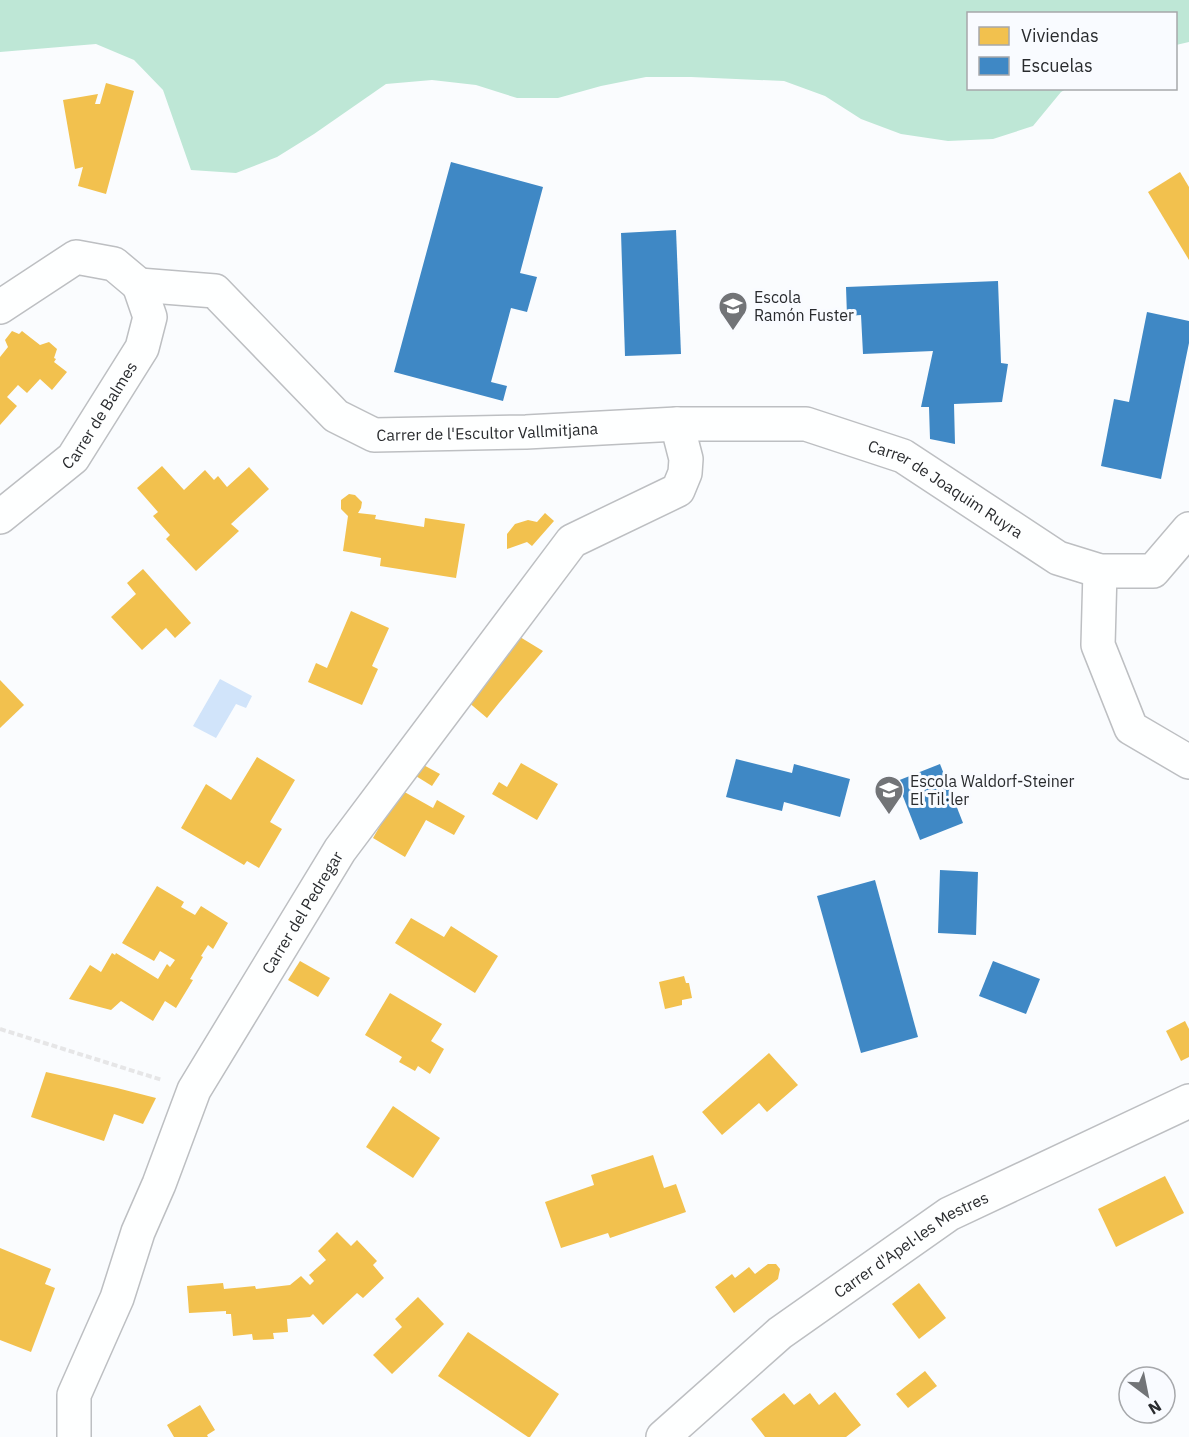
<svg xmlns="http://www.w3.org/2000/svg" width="1189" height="1437" viewBox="0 0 1189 1437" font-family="'IBM Plex Sans',sans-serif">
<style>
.forest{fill:#bee7d6}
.water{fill:#d1e4fa}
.homes{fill:#f2c14e}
.schools{fill:#3f88c5}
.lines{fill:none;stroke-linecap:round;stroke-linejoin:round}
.minor-casing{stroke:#bdbfc2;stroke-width:36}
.path{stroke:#e6e6e7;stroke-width:4;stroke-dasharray:6 3;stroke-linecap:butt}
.minor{stroke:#feffff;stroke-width:33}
.labels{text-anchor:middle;stroke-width:6;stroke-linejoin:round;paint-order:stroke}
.poi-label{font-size:16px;fill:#292b2e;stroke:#f9fbff;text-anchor:start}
.street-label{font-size:16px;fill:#292b2e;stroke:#f9fbff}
</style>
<rect width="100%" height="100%" fill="#fafcfe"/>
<!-- forest -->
<polygon class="forest" points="0,0 1189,0 1189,42 1176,45 1176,14 968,14 968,88 1066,89 1061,92 1033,126 993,139 948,141 901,134 861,119 825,96 784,81 691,77 646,77 601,86 558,98 517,98 476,85 432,80 386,84 314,134 277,157 236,173 191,170 163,90 134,60 96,44 0,52"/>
<!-- water -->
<polygon class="water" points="220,679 252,696 246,708 236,704 216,738 193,726"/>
<!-- homes -->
<g class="homes">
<polygon points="106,83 134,91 106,194 78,186 83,167 75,169 63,100 98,94 95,104 100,104"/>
<polygon points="1180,172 1189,187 1189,260 1148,192"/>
<polygon points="12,331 19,334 22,331 40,345 49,342 57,349 54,358 56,359 54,362 67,372 52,390 40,379 27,393 18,385 7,397 17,406 0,425 0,357 8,347 5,340"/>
<polygon points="162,466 184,490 205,470 214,480 218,476 227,487 249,467 269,489 231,524 239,531 196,571 166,539 170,535 153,516 158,512 137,488"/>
<polygon points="349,494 355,495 362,502 361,508 358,513 376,515 375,519 424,527 425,518 465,524 456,578 380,566 381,558 343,551 348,516 341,509 341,500"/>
<polygon points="545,513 554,521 532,546 527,542 507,549 507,534 515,524 528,520 537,522"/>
<polygon points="143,569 191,623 175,638 166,628 142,650 111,617 136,594 127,583"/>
<polygon points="351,611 389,628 372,666 378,669 362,705 308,682 316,663 327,668"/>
<polygon points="520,637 543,651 499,703 493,699 499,703 487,718 467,701"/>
<polygon points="0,680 24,705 0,728"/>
<polygon points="257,757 295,780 270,822 282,829 259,868 247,861 244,865 181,828 206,784 231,800"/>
<polygon points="418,762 440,774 432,786 411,773"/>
<polygon points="521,763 558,784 537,820 492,794 499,782 507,787"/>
<polygon points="401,790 433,808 437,800 465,816 454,835 426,820 405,857 373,838"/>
<polygon points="157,886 184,902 181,907 195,915 201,906 228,923 213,949 208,945 201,956 203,957 190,979 193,980 176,1008 165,1001 153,1021 121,1001 111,1010 69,999 90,965 101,972 112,953 115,955 116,953 158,979 167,964 170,967 175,960 160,951 154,961 122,943"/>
<polygon points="411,918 444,937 451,926 498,956 475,993 395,943"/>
<polygon points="300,961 330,978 318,997 288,980"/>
<polygon points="684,976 686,983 689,983 692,998 682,1000 682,1005 665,1009 659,982"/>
<polygon points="390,993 442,1024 431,1041 444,1049 430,1074 418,1066 415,1071 399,1062 402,1057 365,1035"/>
<polygon points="1185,1021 1189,1029 1189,1057 1181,1061 1166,1031"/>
<polygon points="769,1053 798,1085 767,1112 759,1103 722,1135 702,1112"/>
<polygon points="46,1072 117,1088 156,1098 143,1124 114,1114 104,1141 31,1117"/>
<polygon points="393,1106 440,1138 413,1178 366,1147"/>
<polygon points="653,1155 664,1188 676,1184 686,1212 610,1238 608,1233 561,1248 545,1202 594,1185 591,1175"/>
<polygon points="1165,1176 1184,1213 1116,1247 1098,1209"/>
<polygon points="337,1232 351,1246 357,1240 377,1261 373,1265 384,1278 363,1298 357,1293 323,1325 313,1314 310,1317 287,1319 288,1332 273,1333 274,1339 253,1340 252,1334 233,1336 231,1314 226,1314 226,1311 189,1313 187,1286 223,1283 224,1289 255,1286 256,1289 290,1285 301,1276 310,1285 314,1281 309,1275 326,1260 318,1251"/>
<polygon points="0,1248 51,1269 45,1284 55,1288 31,1352 0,1340"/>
<polygon points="768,1264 776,1264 780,1269 778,1279 734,1313 715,1287 732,1274 735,1278 749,1267 755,1274"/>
<polygon points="919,1283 946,1318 919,1339 892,1304"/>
<polygon points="418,1297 444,1324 392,1374 373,1355 402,1327 395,1319"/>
<polygon points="468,1332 559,1394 530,1437 528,1437 438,1376"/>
<polygon points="925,1371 937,1386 908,1408 896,1394"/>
<polygon points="835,1392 861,1425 846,1437 765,1437 751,1419 784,1393 794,1405 810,1393 819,1405"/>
<polygon points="200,1405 215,1430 207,1435 208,1437 174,1437 167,1425"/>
</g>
<!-- schools -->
<g class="schools">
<polygon points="451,162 543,187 520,273 537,277 527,312 511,308 491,382 507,386 503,401 394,372"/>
<polygon points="676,230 681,354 625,356 621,233"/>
<polygon points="998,281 1001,363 1008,364 1002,402 954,404 955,444 930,439 929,407 921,407 933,351 863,354 861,315 847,316 846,287"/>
<polygon points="1147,312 1189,321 1189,343 1161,479 1101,466 1114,399 1129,402"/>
<polygon points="736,759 792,773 794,764 850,779 840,817 784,802 782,811 726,797"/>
<polygon points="940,764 963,823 920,840 897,781"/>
<polygon points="940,870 978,872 976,935 938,933"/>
<polygon points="875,880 918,1037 861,1053 817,896"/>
<polygon points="993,961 1040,979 1026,1014 979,996"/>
</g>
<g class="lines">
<!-- minor casing -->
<g class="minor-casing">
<g id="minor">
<path id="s1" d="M139 285 215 291 336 416 374 435 526 432 677 424H806L903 456 1058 558 1100 571H1153L1189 529"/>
<polyline points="0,307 76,257 114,264 139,285"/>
<path id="s2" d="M0 517 73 458 142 348 150 317 139 285"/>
<polyline points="1100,571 1098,645 1131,728 1189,762"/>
<path id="s3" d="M74 1437V1395L117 1298 138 1232 159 1184 194 1090 340 850 572 541 678 490 685 473 686 459 677 424"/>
<path id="s4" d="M663 1437 780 1333 949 1214 1189 1101"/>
</g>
</g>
<!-- path -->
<polyline class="path" points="0,1029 162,1080"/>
<!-- minor -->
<use href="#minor" class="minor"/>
</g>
<!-- icons -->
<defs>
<g id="school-pin" transform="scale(1.5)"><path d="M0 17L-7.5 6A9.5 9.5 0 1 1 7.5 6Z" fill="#727477" stroke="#f9fbff"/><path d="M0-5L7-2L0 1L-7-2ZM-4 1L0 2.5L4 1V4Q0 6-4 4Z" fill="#fff"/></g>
</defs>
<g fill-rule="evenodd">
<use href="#school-pin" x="733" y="306"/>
<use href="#school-pin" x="889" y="790"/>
</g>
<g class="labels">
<!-- poi labels -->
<g class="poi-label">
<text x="754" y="303">Escola<tspan x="754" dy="18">Ramón Fuster</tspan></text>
<text x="910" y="787">Escola Waldorf-Steiner<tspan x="910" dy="18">El Til·ler</tspan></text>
</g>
<!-- street labels -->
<g class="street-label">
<text dy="6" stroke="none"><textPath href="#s2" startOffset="144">Carrer de Balmes</textPath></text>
<text dy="6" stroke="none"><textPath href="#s1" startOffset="406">Carrer de l'Escultor Vallmitjana</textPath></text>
<text dy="6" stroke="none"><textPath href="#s1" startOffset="880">Carrer de Joaquim Ruyra</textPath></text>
<text dy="6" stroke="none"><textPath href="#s3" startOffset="578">Carrer del Pedregar</textPath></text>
<text dy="6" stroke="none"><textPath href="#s4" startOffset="315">Carrer d'Apel·les Mestres</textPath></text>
</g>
</g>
<!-- legend -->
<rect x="967" y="12" width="210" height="78" fill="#f9fbff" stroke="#a6a8ab" stroke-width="1.5"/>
<rect x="979" y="27" width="30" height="18" fill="#f2c14e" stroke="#a6a8ab" stroke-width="1.5"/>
<text x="1021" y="42" font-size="18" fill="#292b2e">Viviendas</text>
<rect x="979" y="57" width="30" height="18" fill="#3f88c5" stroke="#a6a8ab" stroke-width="1.5"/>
<text x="1021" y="72" font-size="18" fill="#292b2e">Escuelas</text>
<!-- north arrow -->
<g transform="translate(1147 1395) rotate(148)"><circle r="28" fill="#f9fbff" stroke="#a6a8ab" stroke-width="1.5"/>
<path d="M0-4.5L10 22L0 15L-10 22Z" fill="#727477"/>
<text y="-9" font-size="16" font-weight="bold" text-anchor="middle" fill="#292b2e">N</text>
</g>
</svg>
